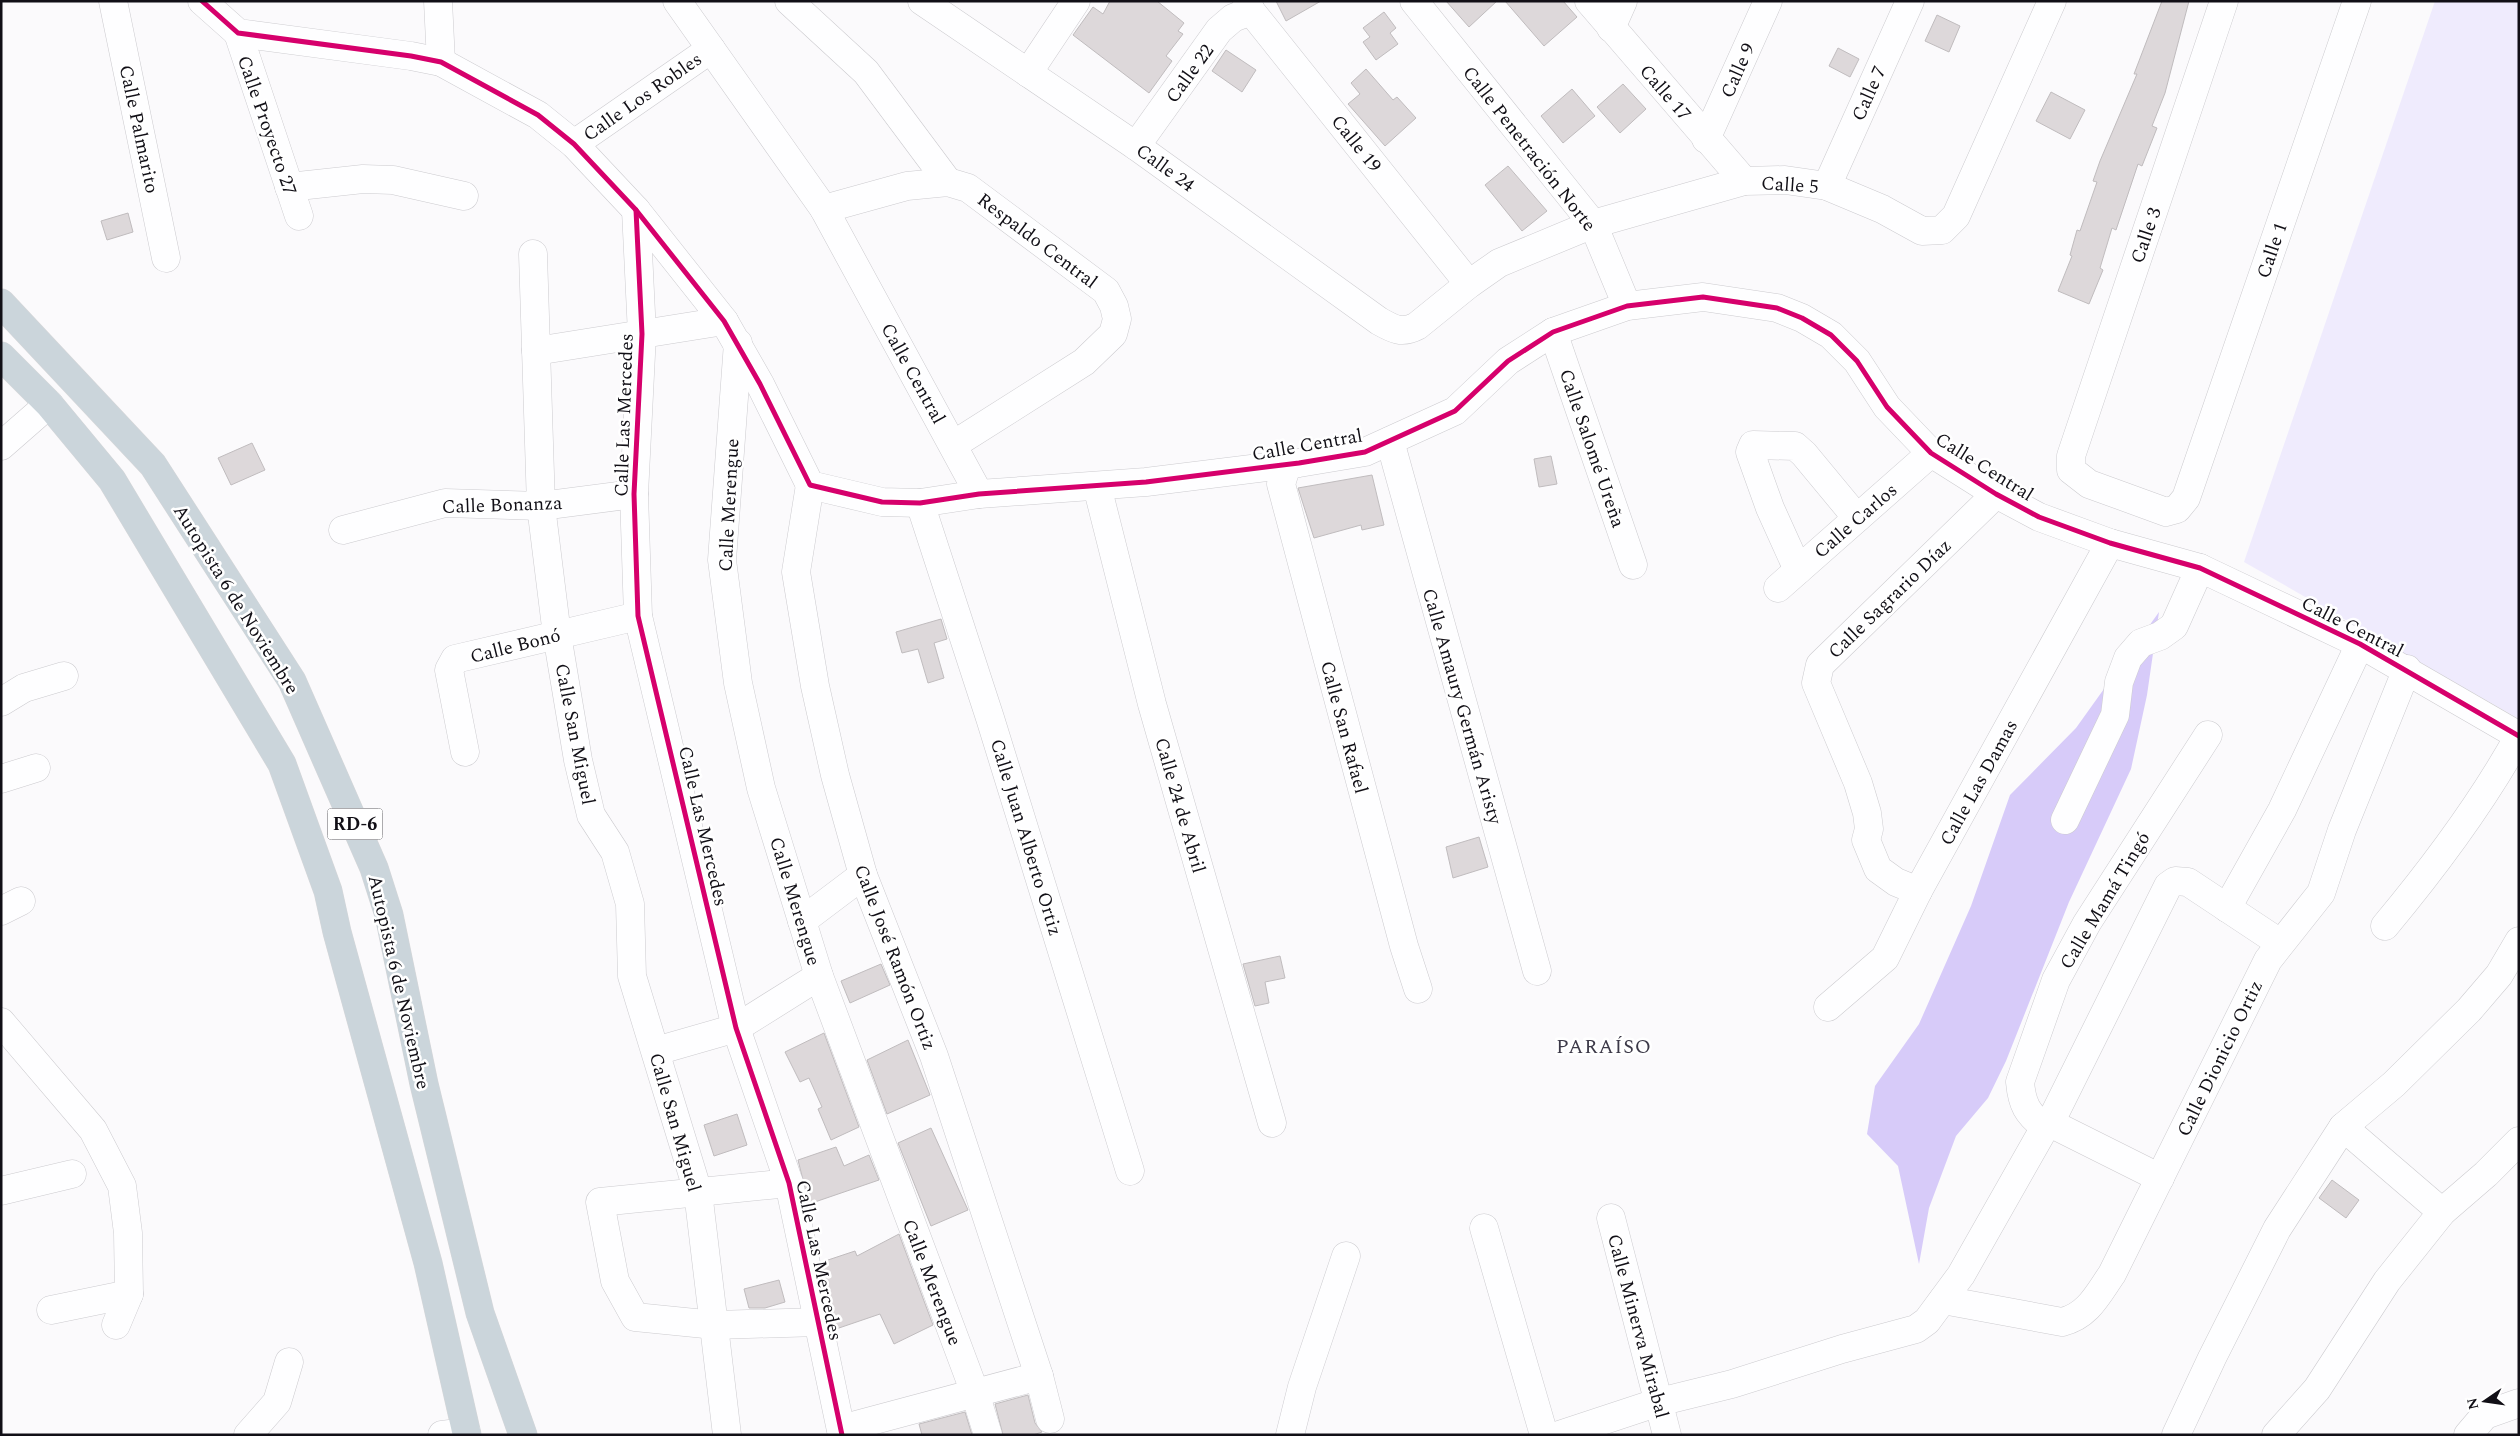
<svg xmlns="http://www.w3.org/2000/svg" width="2520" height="1436" viewBox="0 0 2520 1436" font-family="Spectral,serif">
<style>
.green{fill:#efebfd}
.forest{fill:#d7cbf9}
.building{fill:#ddd8da;stroke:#c0bcbe}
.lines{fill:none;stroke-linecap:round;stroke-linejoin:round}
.minor-casing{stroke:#cccbcf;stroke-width:29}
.highway-casing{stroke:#d7d7d9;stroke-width:29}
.minor{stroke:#fefeff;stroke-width:28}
.highway{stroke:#cbd5db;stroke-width:28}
.cycleway-casing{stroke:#fff;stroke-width:8}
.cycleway{stroke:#d6006c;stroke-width:5}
.labels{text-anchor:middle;stroke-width:5;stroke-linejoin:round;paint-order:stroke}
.shield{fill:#fff;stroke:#58575c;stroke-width:1}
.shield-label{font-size:18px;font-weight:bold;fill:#110f16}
.street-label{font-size:19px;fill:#110f16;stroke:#fff}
.neighbourhood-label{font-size:20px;letter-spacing:1px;fill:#3c3948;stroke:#fff}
</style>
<rect width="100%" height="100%" fill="#fbfafc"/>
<!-- green -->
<polygon class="green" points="2435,1 2519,1 2519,719 2244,562"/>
<!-- forest -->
<polygon class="forest" points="2159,612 2147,695 2131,769 2069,902 2006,1061 1988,1098 1956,1136 1929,1208 1919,1264 1898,1166 1867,1134 1875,1086 1919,1024 1971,906 2010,795 2076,728"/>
<!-- building -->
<g class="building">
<polygon points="1110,1 1157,1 1184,23 1178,31 1183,34 1166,56 1172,61 1149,93 1073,35 1093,7 1103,14"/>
<polygon points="1276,1 1321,1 1286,21"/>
<polygon points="1446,1 1497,1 1469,27"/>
<polygon points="1505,1 1563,1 1577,17 1544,46"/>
<polygon points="2162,1 2189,1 2165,93 2152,126 2157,128 2142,166 2138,164 2116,230 2112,228 2100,268 2103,270 2089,304 2058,291 2072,256 2070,255 2077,230 2080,231 2097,182 2093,181 2100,161 2137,74 2134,74"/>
<polygon points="1384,12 1396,28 1390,33 1398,44 1376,60 1363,42 1370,37 1363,28"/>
<polygon points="1937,15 1960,26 1949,52 1925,41"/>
<polygon points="1838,48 1859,59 1850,77 1829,66"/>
<polygon points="1226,50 1256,70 1242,92 1212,71"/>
<polygon points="1366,69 1393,100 1397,97 1416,118 1385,146 1348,104 1360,94 1351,83"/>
<polygon points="1623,84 1646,109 1620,133 1597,107"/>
<polygon points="1572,89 1595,116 1563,143 1541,116"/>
<polygon points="2051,92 2085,110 2070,139 2036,121"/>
<polygon points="1508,166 1547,211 1522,231 1485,185"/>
<polygon points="128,213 133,232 107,240 101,221"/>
<polygon points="252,443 265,470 231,485 218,458"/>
<polygon points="1551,456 1557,484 1539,487 1534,459"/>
<polygon points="1372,475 1384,525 1362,530 1361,525 1314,538 1298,488"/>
<polygon points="941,619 947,639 934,643 944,678 928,683 918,649 902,653 896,632"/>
<polygon points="1479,837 1488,867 1453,878 1446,847"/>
<polygon points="1280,956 1285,978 1265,982 1269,1003 1255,1006 1243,964"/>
<polygon points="881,964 890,985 850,1003 841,981"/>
<polygon points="824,1033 859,1127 831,1140 818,1109 822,1107 809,1078 800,1082 785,1052"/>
<polygon points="908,1040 930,1095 887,1114 867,1060"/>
<polygon points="737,1114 747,1145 714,1156 704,1125"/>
<polygon points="931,1128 968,1210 931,1226 898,1143"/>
<polygon points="836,1147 844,1166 869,1155 879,1180 809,1204 798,1160"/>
<polygon points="2332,1180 2359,1200 2346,1218 2319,1198"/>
<polygon points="899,1234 933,1325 894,1344 880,1314 836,1329 822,1262 855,1251 857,1256"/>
<polygon points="779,1280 785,1302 765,1308 749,1308 744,1289"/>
<polygon points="1028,1395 1035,1423 1042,1432 1033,1435 1003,1435 995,1404"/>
<polygon points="965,1412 972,1435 922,1435 919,1424"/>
</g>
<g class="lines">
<!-- minor casing -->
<g class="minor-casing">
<g id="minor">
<polyline points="113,1 166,258"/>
<polyline points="202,1 238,33 411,56 441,62 538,115 574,144 636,210 724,321 760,384 810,485 882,502 920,503 979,494 1146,482 1299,463 1365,452 1455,411 1508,361 1553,332 1627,306 1703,297 1777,308 1802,318 1831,335 1857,361 1887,407 1931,453 1996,494 2039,517 2110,543 2200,568 2360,644 2519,736"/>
<polyline points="438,1 441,62"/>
<polyline points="677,1 824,209 979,494"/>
<polyline points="789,1 866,72 948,182"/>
<path d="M922 1 1136 146 1379 321C1393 329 1402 334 1417 326L1469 284 1499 263 1593 224 1744 181 1785 180 1827 186 1882 209 1922 231 1942 230 1956 216 2052 1"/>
<polyline points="1247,1 1251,11 1469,284"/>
<polyline points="1414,1 1593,224 1627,306"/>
<polyline points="1589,1 1744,181"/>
<polyline points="2224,1 2071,456 2071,470 2089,484 2166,512 2177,509 2186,498 2357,1"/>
<polyline points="1611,28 1623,1"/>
<polyline points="238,33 299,216"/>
<polyline points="1028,73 1076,1"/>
<polyline points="1706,139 1768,1"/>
<polyline points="574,144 711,49"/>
<polyline points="1136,146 1219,30 1233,18 1251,11"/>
<polyline points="1827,186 1910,1"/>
<polyline points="289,187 363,179 393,180 464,196"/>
<polyline points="824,209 907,186 948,182 968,188 1106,291 1114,306 1117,319 1113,334 1084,362 953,445"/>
<polyline points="636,210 642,334 634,494 638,616 736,1028 789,1183 842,1435"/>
<polyline points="533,254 541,506 557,635 578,760 591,815 615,852 630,904 632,976 698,1192 727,1435"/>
<polyline points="1553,332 1633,565"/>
<polyline points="738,343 722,560 738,683 761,788 819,976 975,1393 988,1435"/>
<polyline points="536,351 724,321"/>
<polyline points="1390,441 1537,971"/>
<polyline points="1,446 49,404"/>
<polyline points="1287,465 1281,484 1404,946 1418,989"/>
<polyline points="810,485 796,572 815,686 835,775 863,875 934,1056 1039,1376 1050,1419"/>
<polyline points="1097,486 1152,704 1272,1123"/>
<polyline points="920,503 990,718 1130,1171"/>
<polyline points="343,530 445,503 541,506 634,494"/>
<polyline points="1798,570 1770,508 1750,452 1753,445 1795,446 1804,454 1857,518"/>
<polyline points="1778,588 1931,453"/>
<polyline points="1,702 24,688 64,676"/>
<polyline points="465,752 449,670 455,659 638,616"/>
<polyline points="1,779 36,768"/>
<polyline points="2065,820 2115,715 2119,682 2128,658 2141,643 2160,636 2174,626 2200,568"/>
<polyline points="1918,891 1896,882 1878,869 1866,840 1869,829 1867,813 1858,783 1816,683 1820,665 1996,494"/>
<polyline points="2227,908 2282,810 2360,644"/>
<polyline points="1,911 21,901"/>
<polyline points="802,921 863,875"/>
<path d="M2385 926C2435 866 2481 805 2519 736"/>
<polyline points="1828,1007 1885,958 1918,891 2110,543"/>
<polyline points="1,1022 93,1130 122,1186 128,1233 129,1294 116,1325"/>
<polyline points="656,1051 736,1028 819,976"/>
<polyline points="2050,1123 2160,1178"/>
<path d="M2045 1127C2027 1114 2022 1104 2020 1082L2056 980 2087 923 2208 735"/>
<polyline points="2343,1127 2442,1212"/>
<polyline points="789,1183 600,1202 615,1281 635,1317 715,1325 819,1322"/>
<polyline points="1,1191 72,1174"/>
<polyline points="1611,1218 1667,1435"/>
<polyline points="1484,1228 1544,1435"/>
<path d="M1943 1300 2062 1322C2088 1316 2098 1294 2112 1274L2268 960 2321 893 2342 830 2407 669"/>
<polyline points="51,1310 129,1294"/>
<polyline points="841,1429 1039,1376"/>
<polyline points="248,1435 277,1402 289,1362"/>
<polyline points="442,1435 466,1432"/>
<polyline points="1290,1435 1302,1387 1346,1256"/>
<polyline points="1559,1435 1659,1402 1732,1384 1842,1349 1916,1329 1927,1321 1961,1275 2045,1127 2050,1123 2168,886 2175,881 2188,882 2280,943"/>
<polyline points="2176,1435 2212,1358 2277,1229 2343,1127 2394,1084 2469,1010 2499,975 2519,941"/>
<polyline points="2276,1435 2317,1389 2387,1281 2442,1212 2486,1174 2519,1141"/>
<polyline points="2468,1435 2485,1415 2519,1403"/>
</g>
</g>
<!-- highway casing -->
<g class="highway-casing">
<g id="highway">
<polyline points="1,303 153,465 292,681 374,868 389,915 424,1084 480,1313 523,1435"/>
<polyline points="1,356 49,404 112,480 282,764 328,891 337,932 428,1263 467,1435"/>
</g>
</g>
<!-- minor -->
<use href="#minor" class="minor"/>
<!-- highway -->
<use href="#highway" class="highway"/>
<!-- cycleway casing -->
<g class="cycleway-casing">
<g id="cycleway">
<polyline points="202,1 238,33 411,56 441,62 538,115 574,144 636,210 724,321 760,384 810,485 882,502 920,503 979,494 1146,482 1299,463 1365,452 1455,411 1508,361 1553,332 1627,306 1703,297 1777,308 1802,318 1831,335 1857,361 1887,407 1931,453 1996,494 2039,517 2110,543 2200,568 2360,644 2519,736"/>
<polyline points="636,210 642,334 634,494 638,616 736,1028 789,1183 842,1435"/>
</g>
</g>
<!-- cycleway -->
<use href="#cycleway" class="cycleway"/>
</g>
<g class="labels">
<!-- shield labels -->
<rect class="shield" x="327.5" y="808.5" width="55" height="31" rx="4"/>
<g class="shield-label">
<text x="355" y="830">RD-6</text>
</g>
<!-- street labels -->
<g class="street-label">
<text transform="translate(1737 70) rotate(-66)" y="7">Calle 9</text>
<text transform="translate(1189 73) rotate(-54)" y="7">Calle 22</text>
<text transform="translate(1666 92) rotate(49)" y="7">Calle 17</text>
<text transform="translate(1868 93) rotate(-66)" y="7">Calle 7</text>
<text transform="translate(642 96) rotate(-35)" y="7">Calle Los Robles</text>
<text transform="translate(268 125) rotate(71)" y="7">Calle Proyecto 27</text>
<text transform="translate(140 129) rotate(78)" y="7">Calle Palmarito</text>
<text transform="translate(1357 143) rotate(51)" y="7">Calle 19</text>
<text transform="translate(1530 148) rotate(52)" y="7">Calle Penetración Norte</text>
<text transform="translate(1166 167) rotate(36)" y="7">Calle 24</text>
<text transform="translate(1790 184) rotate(4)" y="7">Calle 5</text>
<text transform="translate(2145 235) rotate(-71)" y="7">Calle 3</text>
<text transform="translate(1038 240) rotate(37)" y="7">Respaldo Central</text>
<text transform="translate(2271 250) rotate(-71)" y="7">Calle 1</text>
<text transform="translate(914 373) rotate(61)" y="7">Calle Central</text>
<text transform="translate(623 415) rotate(-88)" y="7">Calle Las Mercedes</text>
<text transform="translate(1307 444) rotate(-10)" y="7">Calle Central</text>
<text transform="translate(1593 448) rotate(71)" y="7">Calle Salomé Ureña</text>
<text transform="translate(1985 466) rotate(32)" y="7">Calle Central</text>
<text transform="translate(502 504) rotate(-2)" y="7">Calle Bonanza</text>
<text transform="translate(728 505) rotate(-87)" y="7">Calle Merengue</text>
<text transform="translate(1855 520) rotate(-41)" y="7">Calle Carlos</text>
<text transform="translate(1889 598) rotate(-44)" y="7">Calle Sagrario Díaz</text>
<text transform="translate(237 599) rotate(58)" y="7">Autopista 6 de Noviembre</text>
<text transform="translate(2353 626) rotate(27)" y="7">Calle Central</text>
<text transform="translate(515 645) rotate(-14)" y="7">Calle Bonó</text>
<text transform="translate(1463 706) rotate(74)" y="7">Calle Amaury Germán Aristy</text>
<text transform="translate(1345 727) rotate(75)" y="7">Calle San Rafael</text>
<text transform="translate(576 734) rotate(79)" y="7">Calle San Miguel</text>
<text transform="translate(1978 782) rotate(-61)" y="7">Calle Las Damas</text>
<text transform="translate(1181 805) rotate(74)" y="7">Calle 24 de Abril</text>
<text transform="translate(704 826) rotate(77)" y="7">Calle Las Mercedes</text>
<text transform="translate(1027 837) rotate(73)" y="7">Calle Juan Alberto Ortiz</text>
<text transform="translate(2104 900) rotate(-59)" y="7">Calle Mamá Tingó</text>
<text transform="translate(796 901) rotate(73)" y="7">Calle Merengue</text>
<text transform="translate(896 957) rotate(69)" y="7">Calle José Ramón Ortiz</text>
<text transform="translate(400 982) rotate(77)" y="7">Autopista 6 de Noviembre</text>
<text transform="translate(2219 1058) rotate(-64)" y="7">Calle Dionicio Ortiz</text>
<text transform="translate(676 1122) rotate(74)" y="7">Calle San Miguel</text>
<text transform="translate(820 1260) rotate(78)" y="7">Calle Las Mercedes</text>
<text transform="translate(933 1282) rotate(69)" y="7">Calle Merengue</text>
<text transform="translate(1639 1326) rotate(75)" y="7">Calle Minerva Mirabal</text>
</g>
<!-- neighbourhood labels -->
<g class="neighbourhood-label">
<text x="1604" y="1053">PARAÍSO</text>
</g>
</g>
<!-- border -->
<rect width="2520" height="1436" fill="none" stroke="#110f16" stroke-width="5"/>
<!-- north arrow -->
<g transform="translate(2485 1401) rotate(257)" stroke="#ffffff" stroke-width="4" paint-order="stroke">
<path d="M0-4L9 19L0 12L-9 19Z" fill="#110f16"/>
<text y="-8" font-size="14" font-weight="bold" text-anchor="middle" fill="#110f16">N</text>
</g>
</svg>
